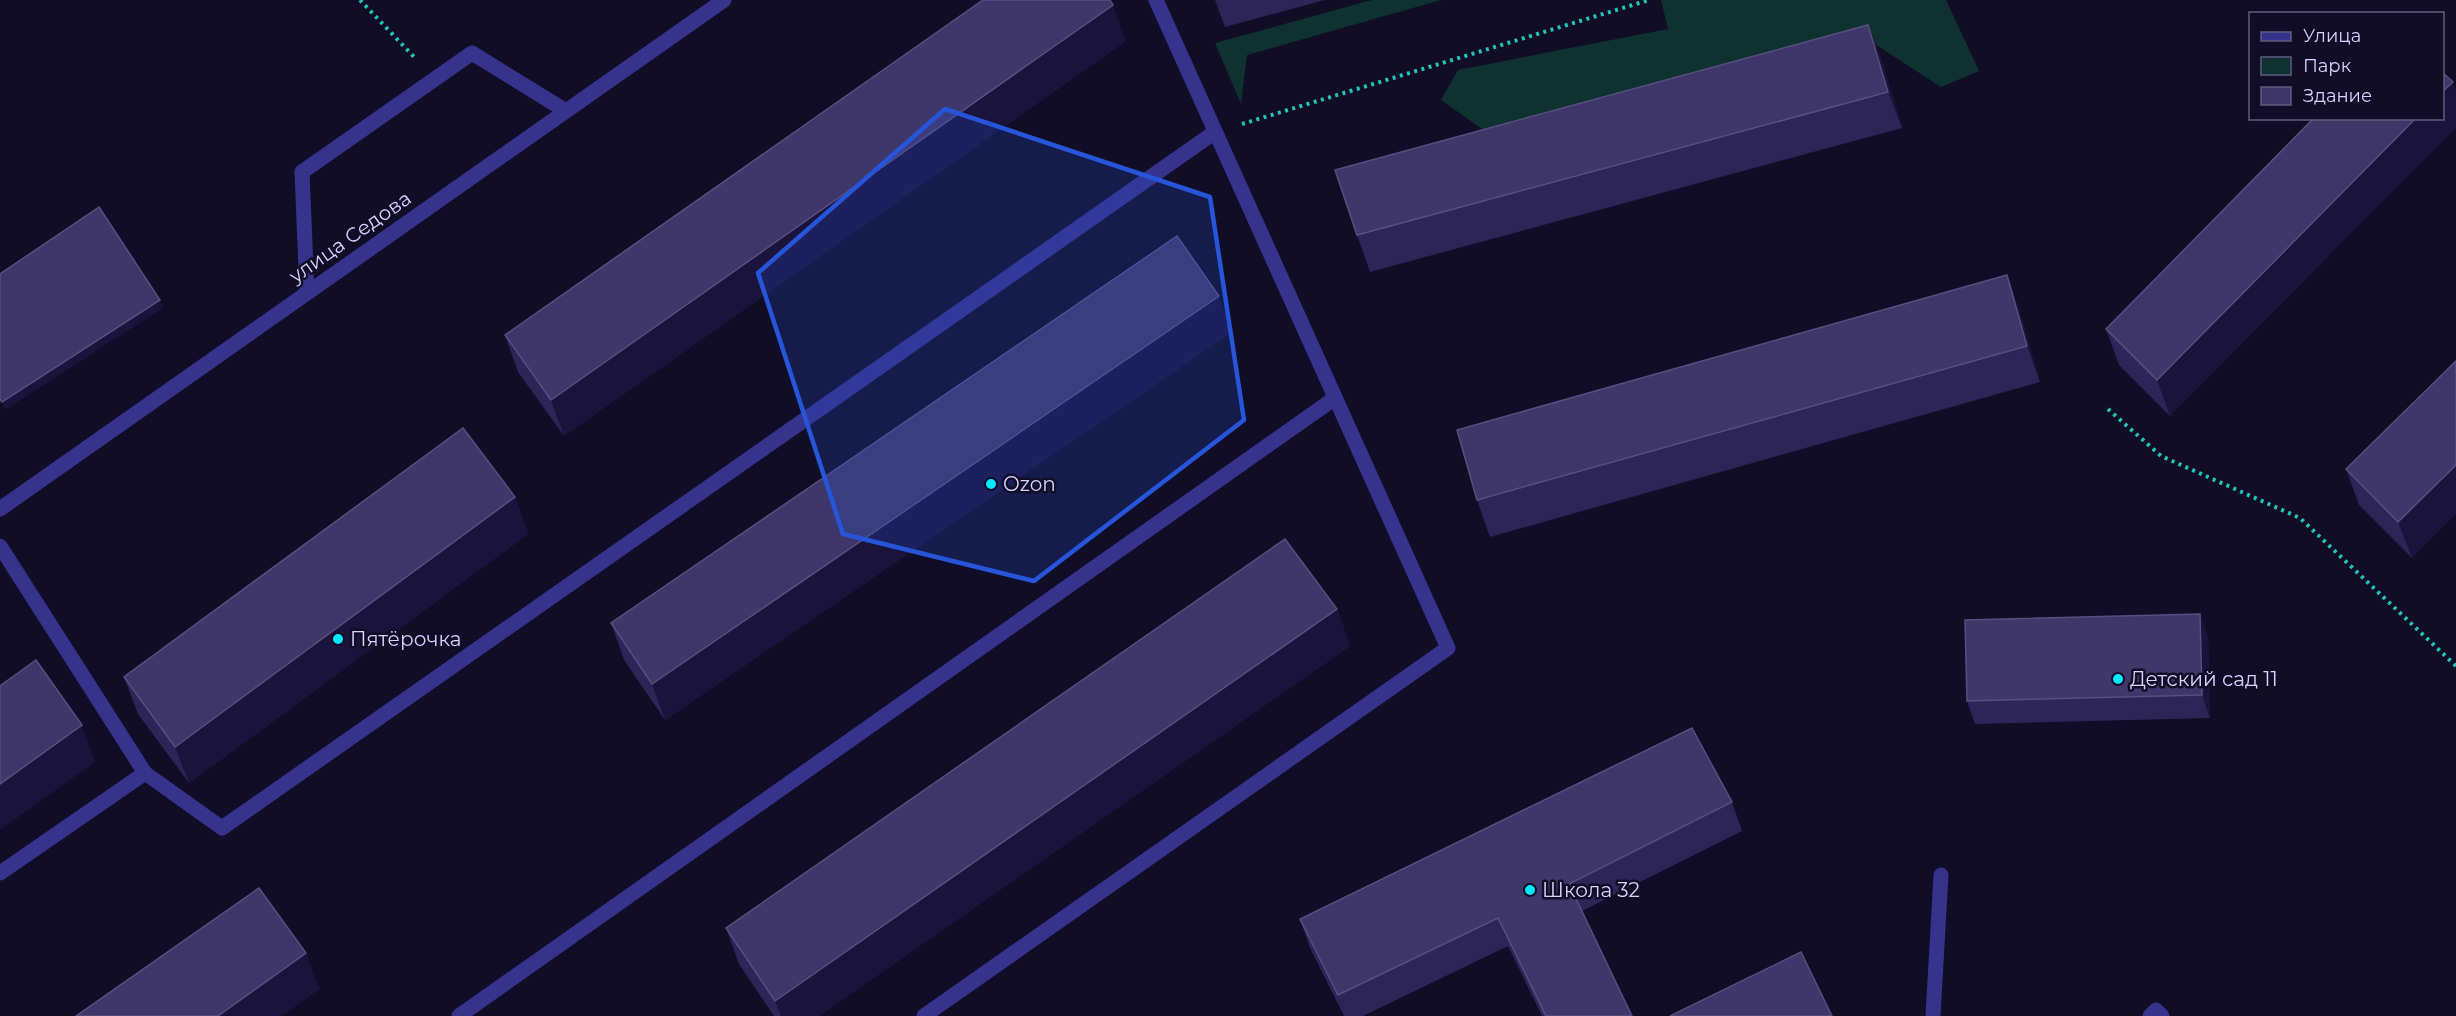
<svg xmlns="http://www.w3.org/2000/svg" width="2456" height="1016" viewBox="0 0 2456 1016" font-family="Montserrat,sans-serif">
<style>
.green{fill:#0f3230}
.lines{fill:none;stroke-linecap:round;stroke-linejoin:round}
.path{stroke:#22c4b7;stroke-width:4;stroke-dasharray:3 4.5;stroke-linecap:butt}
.minor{stroke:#35338b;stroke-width:15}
.wall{fill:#2d2457}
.shaded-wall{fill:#1a133c}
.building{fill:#3f3769;stroke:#574f80;stroke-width:1.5}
.marked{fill:#2655da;fill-opacity:0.2;stroke:#2655da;stroke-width:4.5;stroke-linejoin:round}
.poi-dot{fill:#00e9fe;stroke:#110d27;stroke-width:2}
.labels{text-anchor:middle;stroke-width:5;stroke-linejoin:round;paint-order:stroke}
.street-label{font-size:20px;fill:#d7d3ff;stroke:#110d27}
.poi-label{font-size:20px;fill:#d7d3ff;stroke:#110d27;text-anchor:start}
</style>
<rect width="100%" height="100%" fill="#110d27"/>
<!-- green -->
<g class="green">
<polygon points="1372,0 1441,0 1247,55 1241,104 1215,43"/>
<polygon points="1661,0 1946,0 1979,71 1941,87 1867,39 1499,141 1441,100 1458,70 1668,29"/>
</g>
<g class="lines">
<!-- path -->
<g class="path">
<polyline points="360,0 416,59"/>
<polyline points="1242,124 1649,0"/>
<polyline points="2108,409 2161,456 2300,518 2456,666"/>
</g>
<!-- minor -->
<g class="minor">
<polyline points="307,293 302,172 472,53 566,111"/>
<polyline points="0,509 724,0"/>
<polyline points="0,546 145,773 222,828 1215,132"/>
<polyline points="0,873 145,773"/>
<polyline points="459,1016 1335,398"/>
<polyline points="924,1016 1448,648 1156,0"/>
<polyline points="1933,1016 1941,875"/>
<polyline points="2150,1016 2156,1010 2162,1016"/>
</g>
</g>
<!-- wall -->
<g class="wall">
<polygon points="1215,0 1325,0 1225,27"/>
<polygon points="1868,25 1882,61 1902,128 1370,272 1357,235"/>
<polygon points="1126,41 564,436 518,372 505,335"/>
<polygon points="2314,118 2170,416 2119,365 2106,329"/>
<polygon points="2007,275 2020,312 2040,382 1490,537 1477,500"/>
<polygon points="1232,332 665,720 624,660 611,623"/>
<polygon points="2456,361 2412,558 2359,505 2346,469"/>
<polygon points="515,497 528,534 189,783 138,714 124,677"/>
<polygon points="1337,609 1350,646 819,1016 774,1016 739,964 726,928"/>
<polygon points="2208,637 2210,718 1975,724 1967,701"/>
<polygon points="1732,802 1742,831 1582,911 1632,1016 1542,1016 1508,946 1363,1016 1344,1016 1310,948 1300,919"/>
</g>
<!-- shaded-wall -->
<g class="shaded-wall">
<polygon points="1113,5 1126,41 564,436 551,400"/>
<polygon points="1868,25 1882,61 1902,128 1888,92"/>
<polygon points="2453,82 2456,91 2456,128 2170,416 2157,380 2416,118 2442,118 2442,92"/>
<polygon points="2007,275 2020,312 2040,382 2027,346"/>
<polygon points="1219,296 1232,332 665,720 652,684"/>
<polygon points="160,300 163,308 5,410 2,402"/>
<polygon points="2456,465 2456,514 2412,558 2398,522"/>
<polygon points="515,497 528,534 189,783 175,747"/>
<polygon points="1337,609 1350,646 819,1016 781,1016 775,1001"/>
<polygon points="2200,614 2208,637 2210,718 2202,695"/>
<polygon points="82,725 95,762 0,830 0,784"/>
<polygon points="306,953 320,989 282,1016 218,1016"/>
</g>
<!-- building -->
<g class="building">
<polygon points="983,0 1110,0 1113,5 551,400 505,335"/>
<polygon points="1868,25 1888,92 1357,235 1335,170"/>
<polygon points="2442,72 2453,82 2442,92"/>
<polygon points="2314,118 2416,118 2157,380 2106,329"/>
<polygon points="99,207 160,300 2,402 0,399 0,274"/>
<polygon points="1177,236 1219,296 652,684 611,623"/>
<polygon points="2007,275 2027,346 1477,500 1457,430"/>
<polygon points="2456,361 2456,465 2398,522 2346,469"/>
<polygon points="463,428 515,497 175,747 124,677"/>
<polygon points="1285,539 1337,609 775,1001 726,928"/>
<polygon points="2200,614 2202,695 1967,701 1965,620"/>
<polygon points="36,660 82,725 0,784 0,686"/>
<polygon points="1692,728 1732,802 1569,884 1632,1016 1546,1016 1498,918 1338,995 1300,919"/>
<polygon points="259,888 306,953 218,1016 76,1016"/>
<polygon points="1801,952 1832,1016 1670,1016"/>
</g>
<!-- marked area -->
<path class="marked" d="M945 109 1210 197 1244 420 1034 581 843 534 758 273Z"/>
<!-- markers -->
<g class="poi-dot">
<circle cx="991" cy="484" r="6"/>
<circle cx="338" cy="639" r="6"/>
<circle cx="2118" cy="679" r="6"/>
<circle cx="1530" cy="890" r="6"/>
</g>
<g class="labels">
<!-- street labels -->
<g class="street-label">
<text transform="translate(350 237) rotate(-35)" y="7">улица Седова</text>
</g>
<!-- poi labels -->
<g class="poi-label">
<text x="1003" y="491">Ozon</text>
<text x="350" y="646">Пятёрочка</text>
<text x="2130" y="686">Детский сад 11</text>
<text x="1542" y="897">Школа 32</text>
</g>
</g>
<!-- legend -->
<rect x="2249" y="12" width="195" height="108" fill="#110d27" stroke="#605c7d" stroke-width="1.5"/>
<rect x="2261" y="32" width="30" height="9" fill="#35338b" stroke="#605c7d" stroke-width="1.5"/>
<text x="2303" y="42" font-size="18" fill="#d7d3ff">Улица</text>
<rect x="2261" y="57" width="30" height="18" fill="#0f3230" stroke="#605c7d" stroke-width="1.5"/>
<text x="2303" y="72" font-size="18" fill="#d7d3ff">Парк</text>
<rect x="2261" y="87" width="30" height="18" fill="#3f3769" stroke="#605c7d" stroke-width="1.5"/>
<text x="2303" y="102" font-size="18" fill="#d7d3ff">Здание</text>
</svg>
